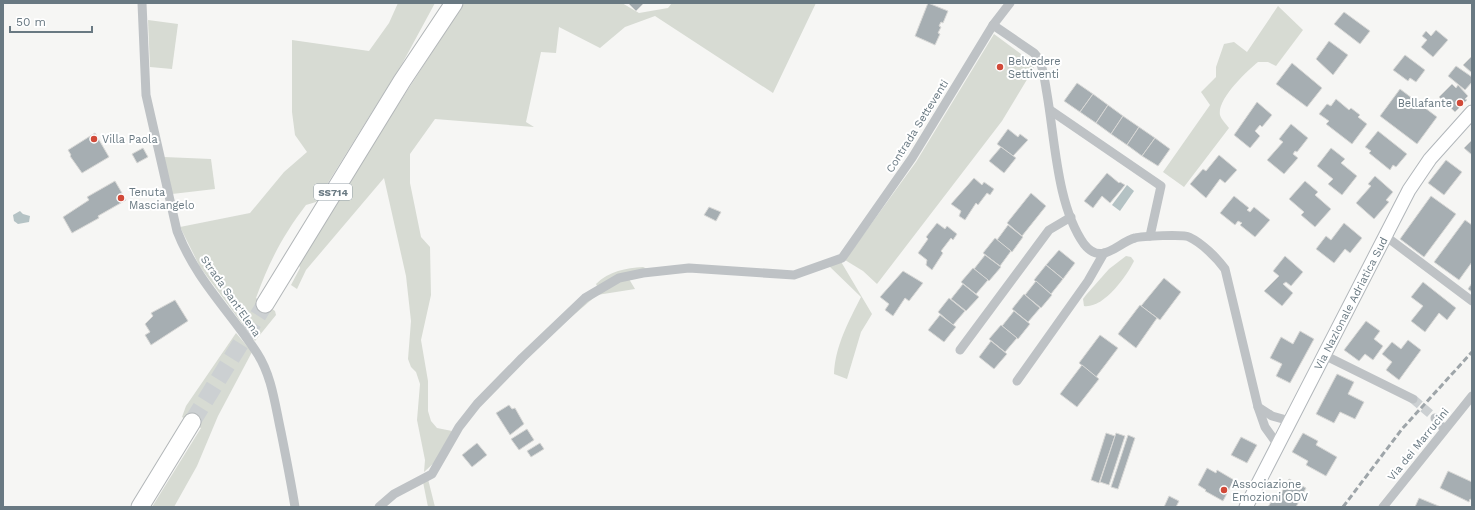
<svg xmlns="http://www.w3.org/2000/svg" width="1475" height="510" viewBox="0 0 1475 510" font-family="'Work Sans',sans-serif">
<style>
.green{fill:#d7dbd3}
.water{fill:#b4c2c4}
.building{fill:#a6aeb2;stroke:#d8d8d6}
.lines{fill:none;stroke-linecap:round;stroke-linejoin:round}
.street-tunnel{stroke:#ccd0d2;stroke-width:9;stroke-dasharray:9 4.5;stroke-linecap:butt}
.highway-tunnel{stroke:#ccd0d2;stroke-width:17;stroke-dasharray:17 8;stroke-linecap:butt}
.secondary-casing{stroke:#b1b6ba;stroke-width:15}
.highway-casing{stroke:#b2b6b8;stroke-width:19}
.street{stroke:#bec2c5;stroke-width:9}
.secondary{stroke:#fff;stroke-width:13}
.highway{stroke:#fff;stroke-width:17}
.rail{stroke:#9ea5a9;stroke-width:3;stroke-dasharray:6 3;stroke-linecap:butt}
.poi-dot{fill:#d14a39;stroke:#fff;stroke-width:1.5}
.labels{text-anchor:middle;stroke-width:4;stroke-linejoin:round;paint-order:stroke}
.shield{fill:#fff;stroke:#96a1a8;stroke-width:1}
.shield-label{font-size:10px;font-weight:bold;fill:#697982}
.poi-label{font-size:11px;fill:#697982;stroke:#fff;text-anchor:start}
.street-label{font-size:11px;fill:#697982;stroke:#fff}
</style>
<rect width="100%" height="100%" fill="#f6f6f4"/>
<!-- green -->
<g class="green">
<path d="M398 3H435L402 64 316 202 306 205C283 235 269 262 256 298L275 311 276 315 255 341 200 267 180 227 250 213 284 172 307 152 295 135 292 112V40L369 51 389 23Z"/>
<polygon points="464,3 622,3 639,13 668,8 672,3 816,3 773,93 655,16 625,27 600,48 559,27 556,53 541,52 526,122 534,127 435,119 410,154 410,183 421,237 430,247 431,295 421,340 428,381 428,411 431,421 437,428 452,431 435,462 424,472 425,460 417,420 420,384 416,372 411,367 408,359 411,321 406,276 384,178 306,270 297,289 291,285 300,268 299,265 361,162"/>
<path d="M1278 6 1303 30 1276 66 1268 62H1258C1247 71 1217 99 1220 115 1221 119 1226 124 1229 128L1184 187 1163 172 1210 105 1201 92 1216 77V67L1224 44 1234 42 1247 52Z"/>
<polygon points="148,20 178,24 172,69 150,67"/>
<polygon points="994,34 1029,60 1034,68 1002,121 877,284 863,271 845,260 916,162"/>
<polygon points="164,157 211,159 215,189 172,194"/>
<path d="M1126 256 1131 257 1134 261C1127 276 1103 309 1084 306L1083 299 1086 295 1109 269Z"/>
<path d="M840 260 872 314 861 332 847 379 834 374C835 346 849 321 861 297L827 264Z"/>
<path d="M643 267 654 272 629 279 635 289 597 295 555 331 598 288 596 284C609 271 626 268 643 267Z"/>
<polygon points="236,333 252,352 218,416 197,466 174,507 152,507 201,428 182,417 186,406"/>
<polygon points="428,479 435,507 428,507 423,482"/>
</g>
<!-- water -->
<g class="water">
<polygon points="1127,185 1134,191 1120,211 1112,205"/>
<polygon points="20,211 23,214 30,216 29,222 18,224 14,221 13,215"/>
</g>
<!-- building -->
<g class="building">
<polygon points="628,3 644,3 636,11"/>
<polygon points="928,3 948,11 943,23 941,22 939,26 941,27 938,33 940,34 935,45 915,36"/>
<polygon points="1344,12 1370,31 1360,44 1334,24"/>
<polygon points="1436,30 1448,40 1433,57 1421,47 1427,40 1422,36 1426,31 1431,36"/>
<polygon points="1329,41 1348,55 1333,75 1316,59"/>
<polygon points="1405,55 1425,70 1416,82 1410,78 1408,81 1393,70"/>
<polygon points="1472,56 1472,73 1463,65"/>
<polygon points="1292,63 1322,88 1307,107 1276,84"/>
<polygon points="1456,66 1472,77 1472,82 1465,90 1448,76"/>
<polygon points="1077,83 1093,94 1080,112 1064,101"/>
<polygon points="1452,84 1456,88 1458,85 1468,96 1465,99 1467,100 1455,112 1439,97"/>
<polygon points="1400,89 1437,117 1417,144 1380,116"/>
<polygon points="1093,94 1108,105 1096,123 1080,112"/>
<polygon points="1336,99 1349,110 1351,108 1360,115 1358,117 1367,124 1352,144 1326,124 1329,121 1319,114 1327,104 1331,106"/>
<polygon points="1257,102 1272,115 1262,127 1260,125 1255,131 1260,136 1250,148 1234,135"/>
<polygon points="1108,105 1123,116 1111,134 1096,123"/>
<polygon points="1123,116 1139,127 1127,145 1111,134"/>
<polygon points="1291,124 1308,138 1297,152 1295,151 1293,154 1298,158 1284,174 1267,160 1283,142 1279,139"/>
<polygon points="1139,127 1155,138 1142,156 1127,145"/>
<polygon points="1008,129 1018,137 1020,134 1028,140 1013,156 997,144"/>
<polygon points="1378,131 1407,154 1396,167 1393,165 1390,170 1369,153 1371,151 1365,147"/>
<polygon points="95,133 109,157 82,173 70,156 71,155 68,150"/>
<polygon points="1155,138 1170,149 1158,166 1142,156"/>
<polygon points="1472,140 1472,155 1464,148"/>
<polygon points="1001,147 1016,158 1004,173 989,161"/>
<polygon points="143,148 148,157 137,163 132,154"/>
<polygon points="1331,148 1345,159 1341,163 1357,176 1342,195 1328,184 1333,179 1317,166"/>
<polygon points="1219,155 1237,170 1225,183 1220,179 1206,198 1190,184 1203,169 1206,171"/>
<polygon points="1446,160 1462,172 1444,195 1428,183"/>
<polygon points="1107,173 1119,183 1120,182 1125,185 1110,203 1102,196 1093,208 1084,201"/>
<polygon points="1375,176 1393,192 1386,200 1389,202 1374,219 1356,203 1371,186 1368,184"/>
<polygon points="974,178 982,185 984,182 994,189 990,195 987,193 978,205 976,203 965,220 959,216 961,211 951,204"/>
<polygon points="115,181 126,200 98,216 99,218 72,233 63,217 89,200 87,197"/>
<polygon points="1305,181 1318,192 1315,195 1331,209 1315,227 1301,215 1304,212 1289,199"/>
<polygon points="1031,193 1046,206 1022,236 1007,223"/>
<polygon points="1234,196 1249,208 1247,210 1250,212 1254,207 1270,220 1255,237 1240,225 1242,223 1238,221 1235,225 1220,213"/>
<polygon points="1431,196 1456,214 1424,257 1400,239"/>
<polygon points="709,207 721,212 716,221 704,215"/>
<polygon points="1465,220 1472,225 1472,262 1459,280 1434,262"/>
<polygon points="937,223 945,229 947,226 957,234 953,240 951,238 941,251 943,253 932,270 926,265 927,260 918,253 928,239 926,237"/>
<polygon points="1344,223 1362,238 1350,253 1345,249 1334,263 1316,249 1326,236 1331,240"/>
<polygon points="1008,225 1023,237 1012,252 997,240"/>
<polygon points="995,238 1011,251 1000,266 983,253"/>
<polygon points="1059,250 1075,263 1063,279 1046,265"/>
<polygon points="985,255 1001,267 989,281 974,269"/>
<polygon points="1285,256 1303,272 1291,286 1286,282 1283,284 1293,293 1282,306 1264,291 1279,276 1273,271"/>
<polygon points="1046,265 1063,279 1051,294 1034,280"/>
<polygon points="973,268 988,280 976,294 961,282"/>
<polygon points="903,271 923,283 909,301 905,298 893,316 885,310 889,304 880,297"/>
<polygon points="1164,278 1181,292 1160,320 1141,306"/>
<polygon points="1036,281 1052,295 1041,308 1025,295"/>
<polygon points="1423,282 1456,308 1447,320 1439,313 1425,332 1411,321 1423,306 1411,297"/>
<polygon points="1472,283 1472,292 1468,289"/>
<polygon points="963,284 979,297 966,311 951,299"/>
<polygon points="1024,294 1040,308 1028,322 1012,309"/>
<polygon points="949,298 965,311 953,325 938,312"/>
<polygon points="175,300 188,321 151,345 145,335 150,332 145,324 153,316 151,313"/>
<polygon points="1140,305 1157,318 1136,348 1118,334"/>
<polygon points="1014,311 1030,324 1018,339 1002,326"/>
<polygon points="940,315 956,327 944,342 928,330"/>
<polygon points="1366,321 1380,331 1374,339 1383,346 1373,360 1365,354 1359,361 1344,350"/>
<polygon points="1001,325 1017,338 1005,352 989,339"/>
<polygon points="1300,331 1314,339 1290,383 1276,376 1282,364 1270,358 1281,337 1293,344"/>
<polygon points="1100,335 1118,348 1096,377 1079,363"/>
<polygon points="1408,340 1421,350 1399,380 1386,370 1392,362 1382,354 1392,342 1401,349"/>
<polygon points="991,341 1007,354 994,369 979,357"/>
<polygon points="1082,365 1099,379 1077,407 1060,394"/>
<polygon points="1337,374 1354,382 1348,394 1364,402 1355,419 1340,412 1334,423 1316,414"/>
<polygon points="509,405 512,409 515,408 524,424 510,435 496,413"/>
<polygon points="527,429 534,440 519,450 511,439"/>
<polygon points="1106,433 1115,436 1099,483 1091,480"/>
<polygon points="1116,433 1125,436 1109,485 1100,482"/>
<polygon points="1303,433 1318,441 1316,445 1337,457 1326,476 1306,465 1308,461 1292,452"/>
<polygon points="1128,435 1135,438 1118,489 1111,487"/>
<polygon points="1241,437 1257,445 1247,463 1231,455"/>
<polygon points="477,443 487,455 472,467 462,455"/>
<polygon points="540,443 544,449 531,457 527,451"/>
<polygon points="1207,468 1216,473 1217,470 1234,480 1223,501 1205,491 1206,490 1198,485"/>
<polygon points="1448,471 1472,482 1472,500 1470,499 1469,502 1440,488"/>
<polygon points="1289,479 1306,488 1296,507 1268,507 1274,497 1278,499"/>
<polygon points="1169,496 1179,501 1176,507 1164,507"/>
<polygon points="1419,498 1441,507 1415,507"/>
</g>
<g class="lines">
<!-- street-tunnel -->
<polyline class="street-tunnel" points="1413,399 1435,418"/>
<!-- highway-tunnel -->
<polyline class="highway-tunnel" points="192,422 265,304"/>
<!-- secondary casing -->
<g class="secondary-casing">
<g id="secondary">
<path id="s1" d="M1246 507 1409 190 1430 159 1472 112"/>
</g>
</g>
<!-- highway casing -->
<g class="highway-casing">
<g id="highway">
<polyline points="265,304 402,81 454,3"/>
<polyline points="140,507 192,422"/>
</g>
</g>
<!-- street -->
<g class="street">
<path d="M142 3 146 95 177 231C196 280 229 310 257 353 272 376 275 405 281 432 286 457 291 482 295 507"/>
<path d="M993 25 1034 53 1039 59C1044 70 1045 83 1047 94 1055 140 1057 206 1084 244 1102 267 1118 242 1135 238 1142 236 1184 234 1189 237 1202 243 1217 258 1225 269L1258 407 1265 427 1278 445"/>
<polyline points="1050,110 1161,186 1150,236"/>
<polyline points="1384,235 1472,301"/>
<polyline points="960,350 1049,230 1071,217"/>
<polyline points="1324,355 1413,399"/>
<polyline points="1017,381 1088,281 1104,253"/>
<polyline points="1258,407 1272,416 1290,421"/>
<polyline points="1435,418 1444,429"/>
<polyline points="379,507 394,494 432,474 459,427 477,404 522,358 585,298 619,278 643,273 689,268 794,275 842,258 912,158 993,25 1010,3"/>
<polyline points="1383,507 1472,396"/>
</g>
<!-- secondary -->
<use href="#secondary" class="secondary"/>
<!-- highway -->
<use href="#highway" class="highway"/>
<!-- rail -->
<polyline class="rail" points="1343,507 1402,429 1472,352"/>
</g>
<!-- markers -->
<g class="poi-dot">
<circle cx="1000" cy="67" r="4"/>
<circle cx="1460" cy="103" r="4"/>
<circle cx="94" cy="139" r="4"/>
<circle cx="121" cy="198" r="4"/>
<circle cx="1224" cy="490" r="4"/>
</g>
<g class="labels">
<!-- shield labels -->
<rect class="shield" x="314" y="184" width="38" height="16" rx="3"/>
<g class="shield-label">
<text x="333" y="196">SS714</text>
</g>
<!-- poi labels -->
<g class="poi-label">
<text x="1008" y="65">Belvedere<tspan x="1008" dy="13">Settiventi</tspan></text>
<text x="1452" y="107" text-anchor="end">Bellafante</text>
<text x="102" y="143">Villa Paola</text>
<text x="129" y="196">Tenuta<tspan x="129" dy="13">Masciangelo</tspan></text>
<text x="1232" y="488">Associazione<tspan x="1232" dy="13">Emozioni ODV</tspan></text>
</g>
<!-- street labels -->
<g class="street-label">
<text transform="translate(917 126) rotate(-58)" y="4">Contrada Setteventi</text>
<text transform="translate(231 296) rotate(55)" y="4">Strada Sant'Elena</text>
<text dy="4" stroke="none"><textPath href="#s1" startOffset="229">Via Nazionale Adriatica Sud</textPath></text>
<text transform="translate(1418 444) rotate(-51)" y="4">Via dei Marrucini</text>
</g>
</g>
<!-- border -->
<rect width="1475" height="510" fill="none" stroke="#697982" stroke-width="8"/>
<!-- scale -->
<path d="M10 26v6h82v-6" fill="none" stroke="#697982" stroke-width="2"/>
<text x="16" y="26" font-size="12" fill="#697982" stroke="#ffffff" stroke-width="3" paint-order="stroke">50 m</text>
</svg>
